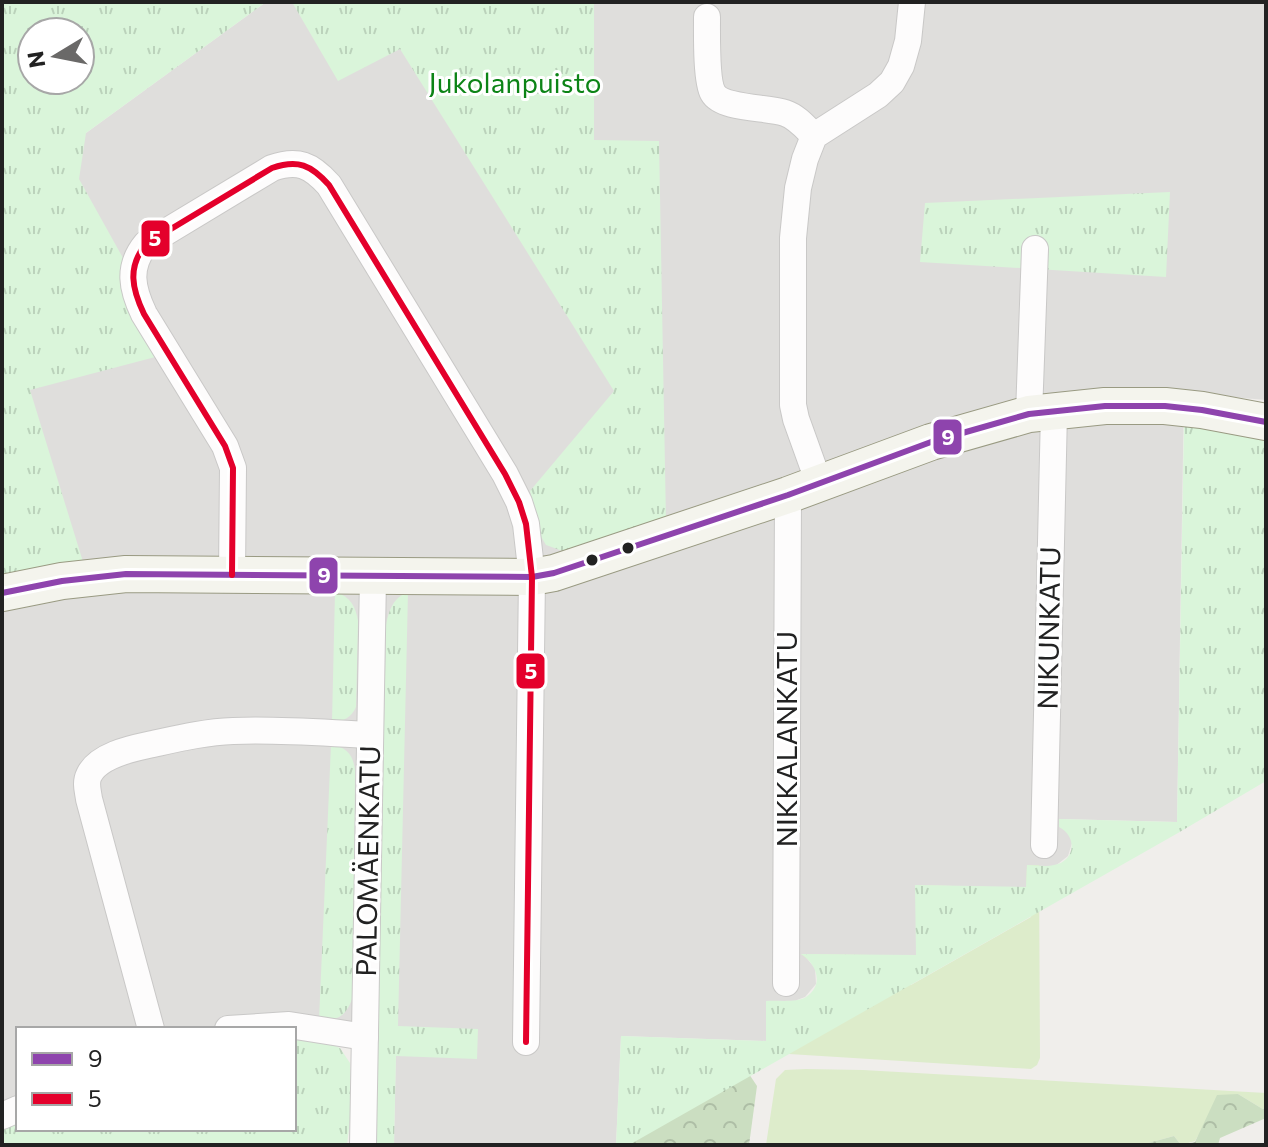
<svg xmlns="http://www.w3.org/2000/svg" width="1268" height="1147" viewBox="0 0 1268 1147" font-family="Commissioner,sans-serif">
<style>
.residential{fill:#dfdedc}
.grass{fill:#ddeccb}
.forest{fill:url(#forest-crowns)}
.park{fill:url(#park-tufts);fill-rule:evenodd}
.lines{fill:none;stroke-linecap:round;stroke-linejoin:round}
.street-casing{stroke:#c9c8c7;stroke-width:28}
.secondary-casing{stroke:#999a82;stroke-width:38}
.street{stroke:#fdfcfc;stroke-width:26}
.secondary{stroke:#f4f4ed;stroke-width:36}
.bus-1-casing{stroke:#fff;stroke-width:12}
.bus-2-casing{stroke:#fff;stroke-width:12}
.bus-1{stroke:#8e44ad;stroke-width:6}
.bus-2{stroke:#e4002b;stroke-width:6}
.bus-dot{fill:#222;stroke:#fff;stroke-width:3}
.labels{text-anchor:middle;stroke-width:6;stroke-linejoin:round;paint-order:stroke}
.park-label{font-size:28px;fill:#0c8416;stroke:#fff}
.street-label{font-size:28px;fill:#222;stroke:#fff}
.line-badge{stroke:#fff;stroke-width:3}
.badge-label{font-size:22px;text-anchor:middle;font-weight:bold;fill:#fff}
</style>
<defs>
<pattern id="forest-crowns" width="20" height="18" patternUnits="userSpaceOnUse" patternTransform="scale(2)"><rect width="20" height="18" fill="#cbdec1"/><path d="M2 6a3 3 0 1 1 6 0M12 15a3 3 0 1 1 6 0" fill="none" stroke="#aebea6"/></pattern>
<pattern id="park-tufts" width="24" height="20" patternUnits="userSpaceOnUse" patternTransform="scale(2)"><rect width="24" height="20" fill="#daf5da"/><path d="M3 7l-1-3M5 7V3M7 7l1-3M15 17l-1-3M17 17v-4M19 17l1-3" fill="none" stroke="#bbd2bb"/></pattern>
</defs>
<rect width="100%" height="100%" fill="#f0eeeb"/>
<!-- residential -->
<polygon class="residential" points="266,2 1266,2 1266,400 1184,393 1177,822 1059,819 1071,836 1072,843 1068,856 1027,888 916,885 916,956 803,954 815,968 816,984 805,997 797,1000 767,1041 621,1036 616,1145 394,1145 396,1043 294,1029 18,1029 18,1123 2,1130 2,153 86,133"/>
<!-- grass -->
<g class="grass">
<polygon points="1027,865 1039,865 1040,1058 1037,1065 1031,1069 789,1054 786,1043 829,987 811,962 801,954 874,955 911,985 1031,917 1032,912 915,885 1026,888"/>
<polygon points="806,1069 863,1070 1266,1093 1266,1111 1238,1094 1201,1131 1195,1141 1181,1145 1174,1136 1141,1145 766,1145 776,1079 785,1070"/>
</g>
<!-- forest -->
<g class="forest">
<polygon points="747,1071 757,1086 749,1145 616,1145"/>
<polygon points="1238,1094 1266,1111 1266,1118 1220,1138 1218,1145 1141,1145 1174,1136 1181,1145 1195,1142 1217,1095"/>
</g>
<!-- park -->
<g class="park">
<path d="M2 2H266L86 133 79 179 123 258 120 278 123 290 159 356 30 390 84 565 2 580ZM32 32H80V80H32Z"/>
<polygon points="292,2 594,2 594,140 659,141 666,522 571,554 546,545 539,533 530,491 614,391 400,49 338,81"/>
<polygon points="1170,192 1166,277 920,262 925,203"/>
<path d="M1184 421 1266 435V781L1178 833 629 1145H616L621 1036 766 1041V1001C778 1000 796 1003 806 997 825 985 816 963 801 954L916 955 915 885 1026 887 1027 865C1036 865 1046 867 1054 865 1075 861 1078 837 1059 827V819L1177 822Z"/>
<path d="M335 592C350 596 356 607 358 621L356 707C351 718 344 721 332 722Z"/>
<path d="M408 592 398 1026 478 1029 477 1059 396 1056 394 1145H376L386 625C389 610 393 598 408 592Z"/>
<path d="M331 745C347 747 353 755 355 770L353 997C346 1015 340 1021 319 1020Z"/>
<polygon points="294,1037 329,1043 340,1048 350,1063 351,1111 347,1145 2,1145 2,1130 18,1123 18,1129 294,1129"/>
</g>
<g class="lines">
<!-- street casing -->
<g class="street-casing">
<g id="street">
<path d="M707 17C707 33 706 81 713 93 722 109 768 107 785 113 797 117 805 127 814 136"/>
<polyline points="1029,414 1035,249"/>
<polyline points="819,483 796,419 793,405 793,238 798,188 805,159 814,136 878,95 892,82 901,66 908,41 912,2"/>
<path d="M232 575 233 468 225 446 144 314C132 289 127 267 146 244L272 168C298 159 311 165 329 185L505 474 519 502 526 524 532 577 526 1042"/>
<polyline points="1044,845 1054,412"/>
<polyline points="786,983 788,495"/>
<path d="M151 1029 89 799C88 791 85 783 89 775 98 756 129 749 148 745 176 739 204 732 233 731 279 729 324 733 369 735"/>
<polyline points="228,1029 289,1025 365,1037"/>
<polyline points="2,1116 18,1109"/>
<polyline points="363,1145 373,577"/>
</g>
</g>
<!-- secondary casing -->
<g class="secondary-casing">
<polyline id="secondary" points="2,593 62,581 126,574 532,577 554,573 788,495 931,442 1029,414 1105,406 1165,406 1202,410 1266,422"/>
</g>
<!-- street -->
<use href="#street" class="street"/>
<!-- secondary -->
<use href="#secondary" class="secondary"/>
<!-- bus-1 casing -->
<g class="bus-1-casing">
<polyline id="bus-1" points="2,593 62,581 126,574 532,577 554,573 788,495 931,442 1029,414 1105,406 1165,406 1202,410 1266,422"/>
</g>
<!-- bus-2 casing -->
<g class="bus-2-casing">
<path id="bus-2" d="M232 575 233 468 225 446 144 314C132 289 127 267 146 244L272 168C298 159 311 165 329 185L505 474 519 502 526 524 532 577 526 1042"/>
</g>
<!-- bus-1 -->
<use href="#bus-1" class="bus-1"/>
<!-- bus-2 -->
<use href="#bus-2" class="bus-2"/>
</g>
<!-- markers -->
<g class="bus-dot">
<circle cx="628" cy="548" r="7"/>
<circle cx="592" cy="560" r="7"/>
</g>
<g class="labels">
<!-- park labels -->
<g class="park-label">
<text x="515" y="93">Jukolanpuisto</text>
</g>
<!-- street labels -->
<g class="street-label">
<text transform="translate(1049 628) rotate(-89)" y="10">NIKUNKATU</text>
<text transform="translate(787 739) rotate(-90)" y="10">NIKKALANKATU</text>
<text transform="translate(368 861) rotate(-89)" y="10">PALOMÄENKATU</text>
</g>
</g>
<g class="line-badge">
<rect x="140" y="219" width="31" height="39" rx="8" fill="#e4002b"/>
<rect x="932" y="418" width="31" height="38" rx="8" fill="#8e44ad"/>
<rect x="308" y="556" width="31" height="39" rx="8" fill="#8e44ad"/>
<rect x="515" y="652" width="31" height="38" rx="8" fill="#e4002b"/>
</g>
<g class="badge-label">
<text x="155" y="246">5</text>
<text x="948" y="445">9</text>
<text x="324" y="583">9</text>
<text x="531" y="679">5</text>
</g>
<!-- border -->
<rect width="1268" height="1147" fill="none" stroke="#222222" stroke-width="8"/>
<!-- legend -->
<rect x="16" y="1027" width="280" height="104" fill="#ffffff" stroke="#a7a7a7" stroke-width="2"/>
<rect x="32" y="1053" width="40" height="12" fill="#8e44ad" stroke="#a7a7a7" stroke-width="2"/>
<text x="88" y="1067" font-size="24" fill="#222222">9</text>
<rect x="32" y="1093" width="40" height="12" fill="#e4002b" stroke="#a7a7a7" stroke-width="2"/>
<text x="88" y="1107" font-size="24" fill="#222222">5</text>
<!-- north arrow -->
<g transform="translate(56 56) rotate(260)"><circle r="38" fill="#ffffff" stroke="#a7a7a7" stroke-width="2"/>
<path d="M0-6L14 30L0 20L-14 30Z" fill="#6a6968"/>
<text y="-12" font-size="22" font-weight="bold" text-anchor="middle" fill="#222222">N</text>
</g>
</svg>
